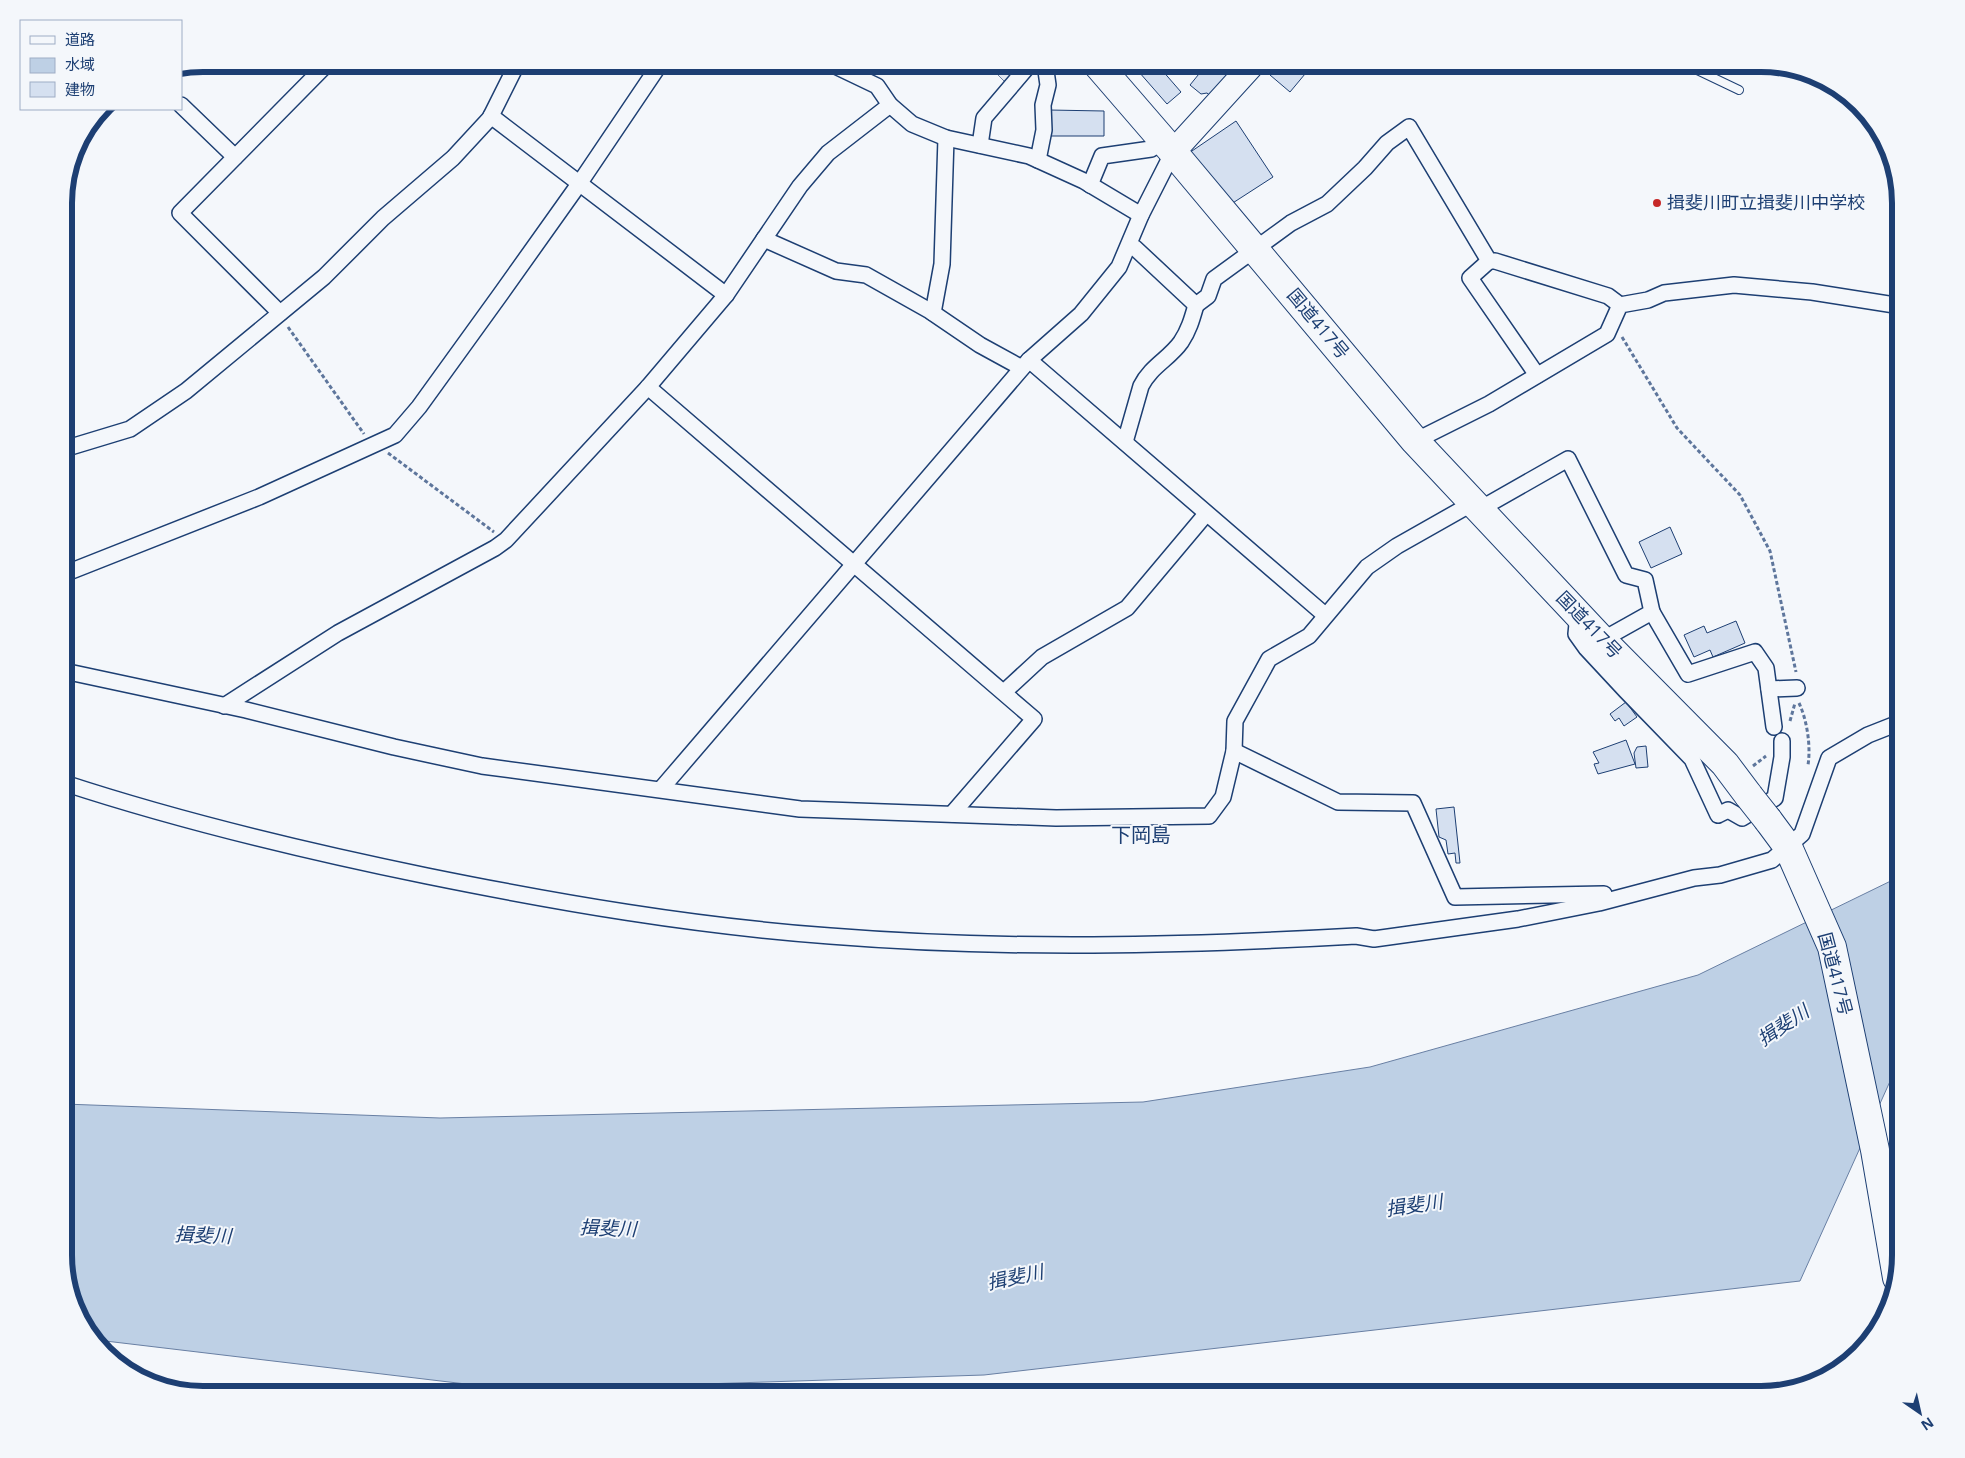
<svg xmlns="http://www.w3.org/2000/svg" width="1965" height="1458" viewBox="0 0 1965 1458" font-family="'Open Sans','Noto Sans JP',sans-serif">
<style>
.parking{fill:#e3e8f0;stroke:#687fa3}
.water{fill:#bed0e5;stroke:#687fa3}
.building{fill:#d5e0f0;stroke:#1d3f73}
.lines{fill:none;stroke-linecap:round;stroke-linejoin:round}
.lane-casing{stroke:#1d3f73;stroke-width:10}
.street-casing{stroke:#1d3f73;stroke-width:18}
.primary-casing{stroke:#1d3f73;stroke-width:26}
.highway-casing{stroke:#1d3f73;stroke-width:30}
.path{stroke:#5e769c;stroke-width:3;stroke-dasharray:4 2.5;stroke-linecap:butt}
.lane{stroke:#f4f7fb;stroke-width:8}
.street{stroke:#f4f7fb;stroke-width:15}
.primary{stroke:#f4f7fb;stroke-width:24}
.highway{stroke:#f4f7fb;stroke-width:28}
.highway-bridge-casing{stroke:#1d3f73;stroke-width:30;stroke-linecap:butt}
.highway-bridge{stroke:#f4f7fb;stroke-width:28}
.poi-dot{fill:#c62828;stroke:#f4f7fb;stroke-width:2}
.labels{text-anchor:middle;stroke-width:4;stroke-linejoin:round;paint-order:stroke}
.poi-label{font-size:18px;fill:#1d3f73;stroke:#f4f7fb;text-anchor:start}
.street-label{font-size:18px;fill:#1d3f73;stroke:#f4f7fb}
.water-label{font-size:19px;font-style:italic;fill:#1d3f73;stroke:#f4f7fb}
.quarter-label{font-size:20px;fill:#1d3f73;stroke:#f4f7fb}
.rim{fill:none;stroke:#1d3f73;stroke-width:6}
</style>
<rect width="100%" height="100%" fill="#f4f7fb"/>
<!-- parking -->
<polygon class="parking" points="997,64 1025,64 1008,85 991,68"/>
<!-- water -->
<polygon class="water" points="1901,876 1901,1057 1800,1281 984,1375 516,1390 97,1340 78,1316 64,1263 64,1104 440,1118 1143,1102 1370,1067 1698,975"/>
<!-- building -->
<g class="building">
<polygon points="1132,64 1167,64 1161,69 1181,92 1167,104"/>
<polygon points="1207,64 1227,64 1236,71 1214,99 1207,93 1201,94 1190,85"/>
<polygon points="1279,64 1320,64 1314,71 1310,68 1290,92 1270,75"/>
<polygon points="1049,110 1104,111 1104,136 1049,136"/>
<polygon points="1236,121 1273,177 1225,208 1189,153"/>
<polygon points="1670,527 1682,554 1651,568 1639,542"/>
<polygon points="1736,621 1745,643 1713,657 1710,650 1694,657 1684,635 1704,626 1707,633"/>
<polygon points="1626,702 1637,717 1624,726 1619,718 1615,721 1610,714"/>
<polygon points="1626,740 1635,764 1598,774 1594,764 1599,763 1593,752"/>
<polygon points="1646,746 1648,767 1636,768 1634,753 1637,747"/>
<polygon points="1454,807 1460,863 1456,863 1455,853 1448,854 1446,840 1439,837 1436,809"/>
</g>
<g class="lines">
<!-- lane casing -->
<g class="lane-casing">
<polyline id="lane" points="1689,64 1695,69 1739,90"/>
</g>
<!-- street casing -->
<g class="street-casing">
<g id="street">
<polyline points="831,64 877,86 890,105 912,124 946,138 1029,156 1084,181 1141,215"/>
<polyline points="181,105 235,157"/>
<polyline points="491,116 726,295"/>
<polyline points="980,145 984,118 1030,64"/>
<polyline points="1038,160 1044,130 1043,105 1048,85 1045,64"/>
<polyline points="1090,185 1102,156 1151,149 1164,141"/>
<polyline points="764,239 836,271 866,275 930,311 980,345 1022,368"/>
<polyline points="1129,245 1135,248 1196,305 1208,296 1214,279 1291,223 1327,204 1365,168 1387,143 1409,127 1489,261 1495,261 1608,296 1620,305"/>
<polyline points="1489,261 1470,278 1537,375"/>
<polyline points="280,313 180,213 327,64"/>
<polyline points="933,313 942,264 946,138"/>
<polyline points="1029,360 1325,615"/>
<polyline points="648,387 1034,719 952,814"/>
<polyline points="1415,441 1489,404 1607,334 1620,305 1648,300 1664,293 1734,285 1812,292 1901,306"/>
<path d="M1125 442 1141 386C1151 366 1169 359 1181 342 1189 330 1192 319 1196 305"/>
<polyline points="64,449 130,429 186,391 324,277 383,218 453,158 490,118 517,64"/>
<polyline points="1480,509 1568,459 1626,575 1645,580 1652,612 1602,640"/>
<polyline points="64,574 259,497 395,435 419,407 500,295 579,184 660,64"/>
<polyline points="1652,612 1688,674 1755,652 1766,668 1774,727"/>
<polyline points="1578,614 1576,634 1586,648 1626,691 1692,759 1718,815 1728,810 1742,818 1775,798 1782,757 1782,741"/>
<polyline points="64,671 246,710 394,747 482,766 800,809 1056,818 1209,816 1223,797 1234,751 1235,721 1269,659 1309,636 1367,567 1397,546 1473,503"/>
<polyline points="1769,689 1797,688"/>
<polyline points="1004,692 1042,657 1127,608 1206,514"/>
<polyline points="224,706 338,633 495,548 506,540 648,387 726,295 800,186 828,153 890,105"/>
<polyline points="1234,751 1338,802 1413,803 1455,897 1604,894"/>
<path d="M64 783C183 822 305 851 427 876 560 903 694 926 830 936 1005 950 1181 946 1356 936L1374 939 1518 919 1599 903 1694 878 1720 875 1772 860 1802 834 1829 758 1868 735 1901 722"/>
<polyline points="661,789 1029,360 1081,314 1119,267 1141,215 1173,152"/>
</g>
</g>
<!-- primary casing -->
<g class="primary-casing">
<polyline id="primary" points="1173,152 1253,64"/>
</g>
<!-- highway casing -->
<g class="highway-casing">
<g id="highway">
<polyline points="1097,64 1173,152 1415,441 1602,640 1725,764 1749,796"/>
<polyline points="1768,820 1788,847 1832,947 1875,1150 1897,1278"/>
</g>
</g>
<!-- path -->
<g class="path">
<polyline points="288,327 364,434"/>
<polyline points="1622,337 1677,428 1740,495 1770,551 1796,672"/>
<polyline points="388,453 494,532"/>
<path d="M1799 703C1807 720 1811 746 1808 765"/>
<polyline points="1790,721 1795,703"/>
<polyline points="1753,766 1766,756"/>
</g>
<!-- lane -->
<use href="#lane" class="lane"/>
<!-- street -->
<use href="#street" class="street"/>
<!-- primary -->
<use href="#primary" class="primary"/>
<!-- highway -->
<use href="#highway" class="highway"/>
<!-- highway-bridge casing -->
<g class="highway-bridge-casing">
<polyline id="highway-bridge" points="1749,796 1768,820"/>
</g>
<!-- highway-bridge -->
<use href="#highway-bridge" class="highway-bridge"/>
</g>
<!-- markers -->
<circle class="poi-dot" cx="1657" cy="203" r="5"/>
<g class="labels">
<!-- poi labels -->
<g class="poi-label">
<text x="1667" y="209">揖斐川町立揖斐川中学校</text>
</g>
<!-- street labels -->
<g class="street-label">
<text transform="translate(1318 324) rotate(50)" y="6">国道417号</text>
<text transform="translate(1589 625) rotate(46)" y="6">国道417号</text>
<text transform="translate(1835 974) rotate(75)" y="6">国道417号</text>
</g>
<!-- water labels -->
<g class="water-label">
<text transform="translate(1783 1025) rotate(-34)" y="7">揖斐川</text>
<text transform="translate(1414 1205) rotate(-8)" y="7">揖斐川</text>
<text transform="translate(608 1228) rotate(2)" y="7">揖斐川</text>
<text transform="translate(203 1235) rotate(2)" y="7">揖斐川</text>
<text transform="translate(1015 1277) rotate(-12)" y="7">揖斐川</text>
</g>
<!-- quarter labels -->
<g class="quarter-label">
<text x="1141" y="842">下岡島</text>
</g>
</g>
<!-- crop -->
<path d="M0 0H1965V1458H0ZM203 72H1761A131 131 0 0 1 1892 203V1255A131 131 0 0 1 1761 1386H203A131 131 0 0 1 72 1255V203A131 131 0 0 1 203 72Z" fill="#f4f7fb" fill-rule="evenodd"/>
<path class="rim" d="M203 72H1761A131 131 0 0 1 1892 203V1255A131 131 0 0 1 1761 1386H203A131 131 0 0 1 72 1255V203A131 131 0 0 1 203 72Z"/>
<!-- legend -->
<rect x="20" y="20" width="162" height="90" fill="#f4f7fb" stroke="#9eadc5"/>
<rect x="30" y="36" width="25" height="8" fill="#f4f7fb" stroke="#9eadc5"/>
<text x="65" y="45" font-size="15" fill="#1d3f73">道路</text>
<rect x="30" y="58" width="25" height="15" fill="#bed0e5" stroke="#9eadc5"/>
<text x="65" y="70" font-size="15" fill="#1d3f73">水域</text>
<rect x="30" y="82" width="25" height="15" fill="#d5e0f0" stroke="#9eadc5"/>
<text x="65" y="95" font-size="15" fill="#1d3f73">建物</text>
<!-- north arrow -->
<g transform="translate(1920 1413) rotate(146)" stroke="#f4f7fb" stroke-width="4" paint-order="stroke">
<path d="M0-4L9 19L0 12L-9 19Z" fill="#1d3f73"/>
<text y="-8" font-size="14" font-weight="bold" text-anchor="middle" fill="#1d3f73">N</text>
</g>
</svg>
